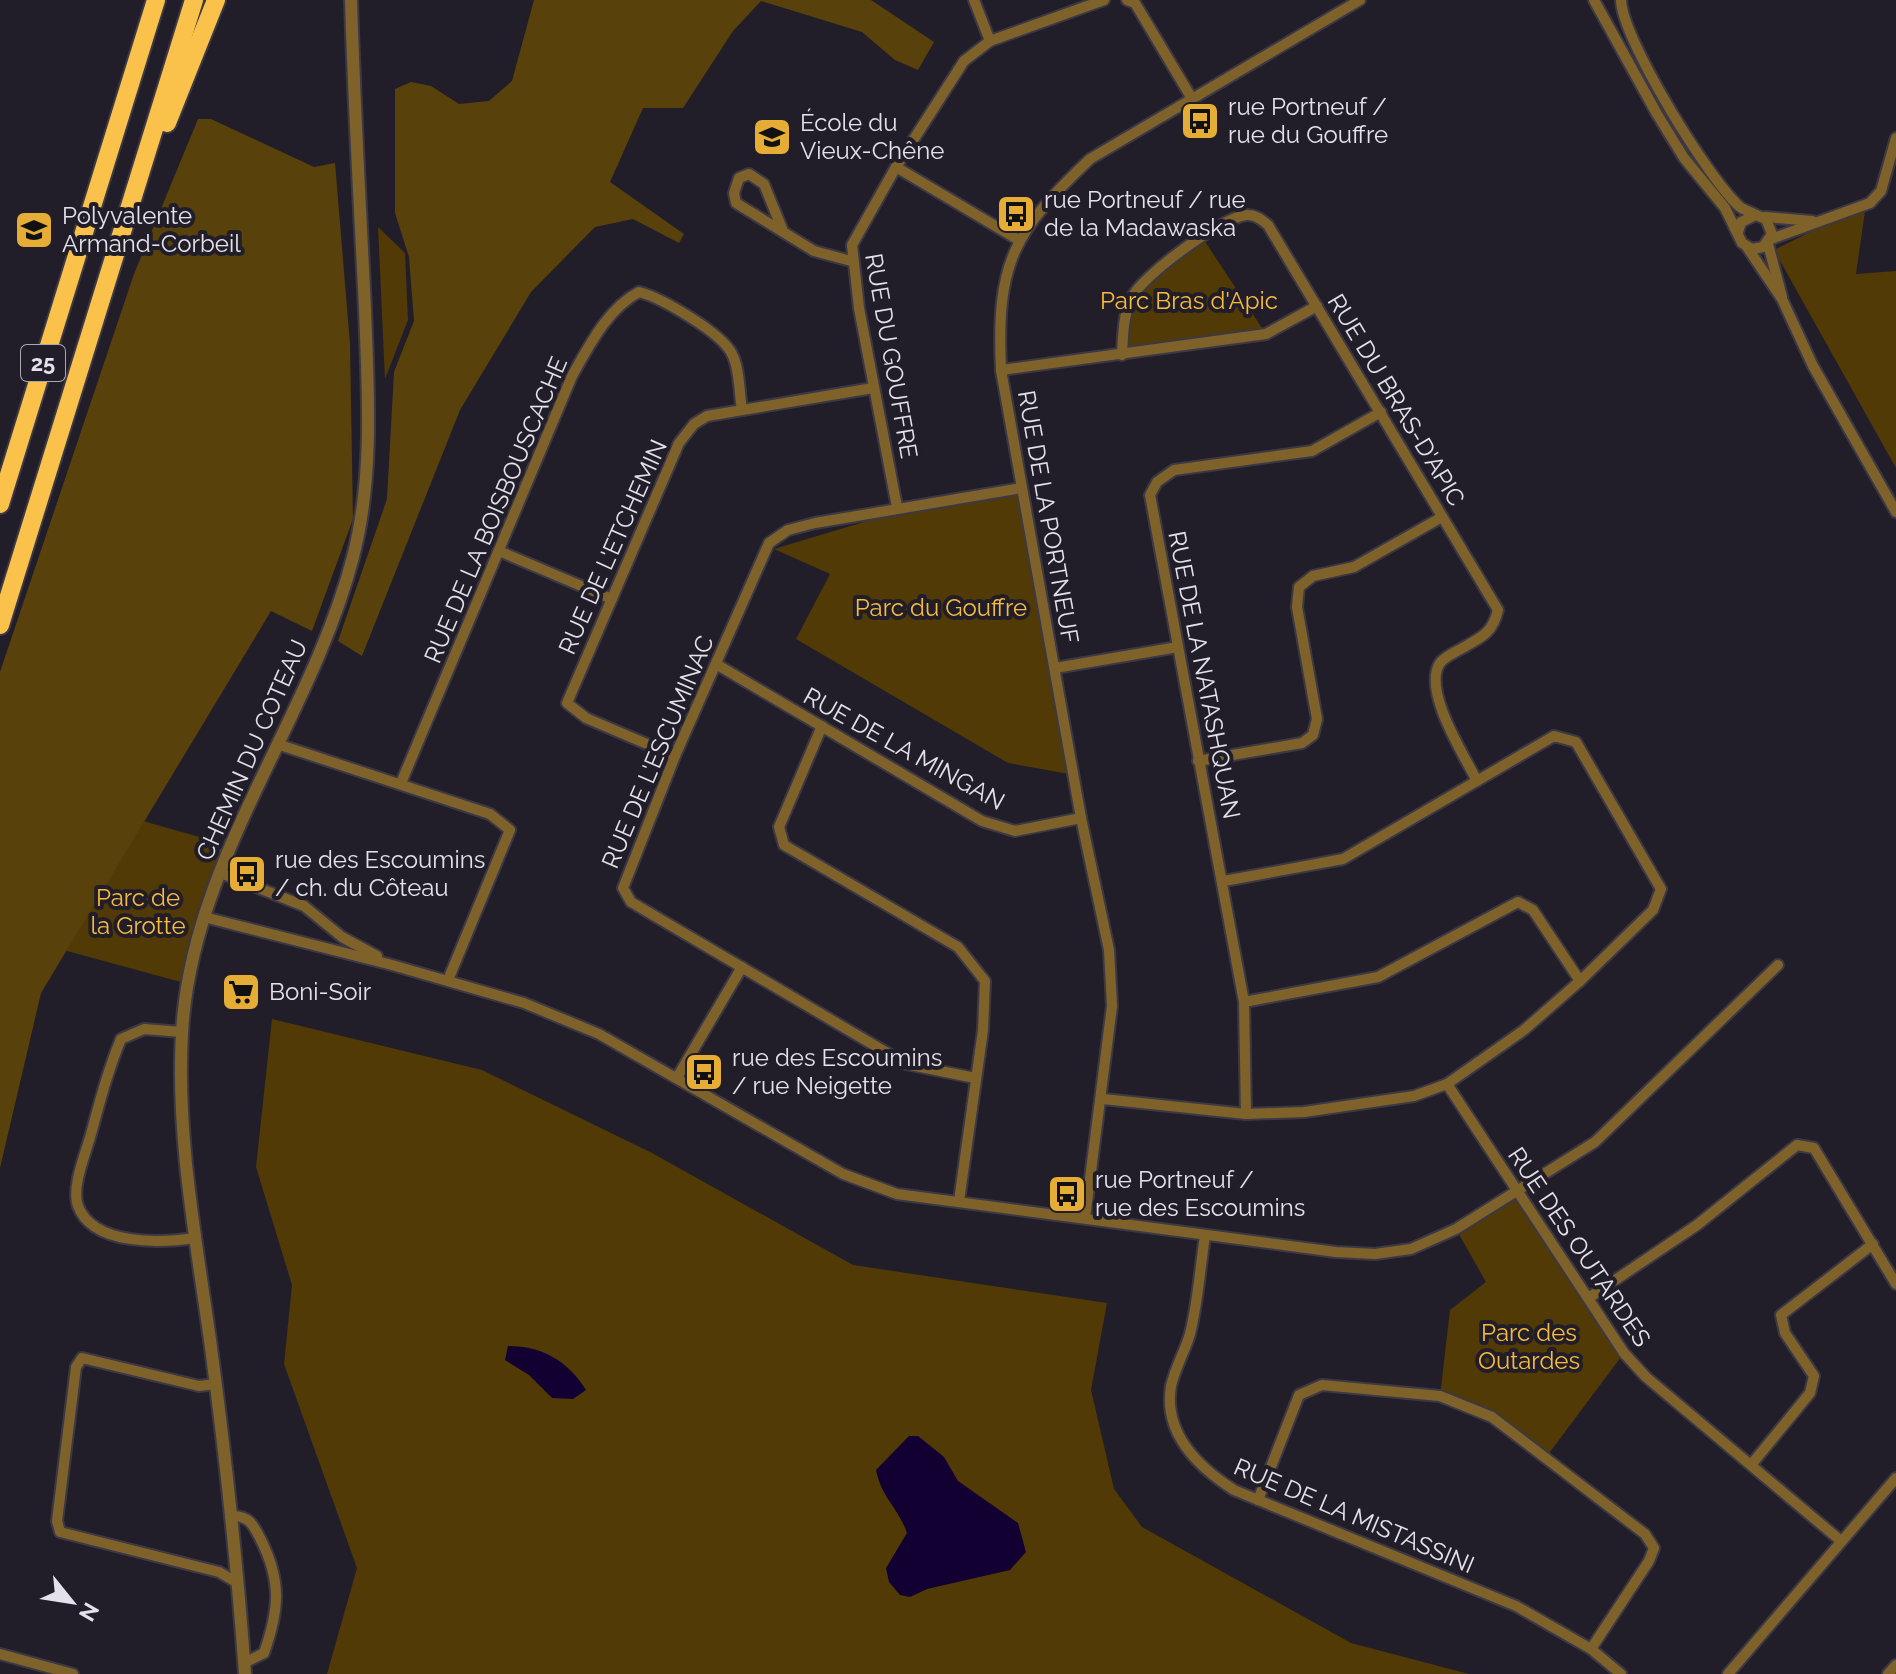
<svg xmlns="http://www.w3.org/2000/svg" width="1896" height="1674" viewBox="0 0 1896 1674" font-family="Raleway,sans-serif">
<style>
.green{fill:#513a05}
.forest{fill:#59410c}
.water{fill:#130032}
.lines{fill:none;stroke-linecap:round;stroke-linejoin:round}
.minor-casing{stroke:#3c3945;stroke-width:14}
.tertiary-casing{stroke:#3c3945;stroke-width:16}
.motorway-casing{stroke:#3c3945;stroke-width:22}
.minor{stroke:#7f622a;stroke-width:10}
.tertiary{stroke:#7f622a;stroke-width:12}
.motorway{stroke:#fbc24b;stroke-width:18}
.labels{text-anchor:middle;stroke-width:8;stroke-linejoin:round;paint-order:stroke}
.shield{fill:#211e2a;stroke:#a9a7b0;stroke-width:2}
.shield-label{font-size:22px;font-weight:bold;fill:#e3e2ea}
.poi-label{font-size:24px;fill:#e3e2ea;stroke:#211e2a;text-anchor:start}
.park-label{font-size:24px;fill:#f8bc3b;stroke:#211e2a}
.street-label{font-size:24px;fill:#e3e2ea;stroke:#211e2a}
</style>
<rect width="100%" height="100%" fill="#211e2a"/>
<!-- green -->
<g class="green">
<polygon points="1866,204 1856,274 1896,271 1896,468 1774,250"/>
<polygon points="378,227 405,253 408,320 385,379"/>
<polygon points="1202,237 1266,334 1122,355 1130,299"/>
<polygon points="1019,492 1075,775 1008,763 796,639 830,574 774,549 897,512"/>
<polygon points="129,817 224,844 197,913 181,982 56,948"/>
<polygon points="272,1019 482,1070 652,1153 853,1265 1107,1303 1091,1390 1114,1489 1142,1527 1351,1643 1469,1674 327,1674 357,1568 284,1364 292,1285 256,1167"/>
<polygon points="1514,1190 1624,1353 1544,1460 1492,1417 1440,1396 1450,1310 1486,1282 1456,1229"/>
</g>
<!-- forest -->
<g class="forest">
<polygon points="534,0 871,0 934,42 918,70 895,60 862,32 761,1 733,31 683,108 643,108 610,182 684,234 679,243 633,219 595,227 531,292 460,410 362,656 338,641 387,499 394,372 414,321 409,257 395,213 395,89 411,82 431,86 459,104 489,101 512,81"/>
<polygon points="198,119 211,119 314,167 335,163 350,344 353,519 312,631 271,611 41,993 0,1168 0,672 134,274"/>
</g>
<!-- water -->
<g class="water">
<path d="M508 1346C542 1346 568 1361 586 1390L573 1399 552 1398 529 1375 505 1360Z"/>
<path d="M909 1436H918L944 1457 958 1481 1018 1523 1026 1552 1010 1570 927 1589 910 1597 900 1595 889 1582 886 1568 907 1533C898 1507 882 1499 876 1470Z"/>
</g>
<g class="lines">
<!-- minor casing -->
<g class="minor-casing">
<g id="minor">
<polyline points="974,0 990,41"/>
<polyline points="1127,0 1135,3 1191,97"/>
<polyline points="1594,0 1657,114 1684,158 1725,208 1742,243 1752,249 1763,247 1772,234 1766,219 1756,215 1741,222 1738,232"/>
<path d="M1621 0C1622 39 1709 180 1740 207 1744 210 1751 212 1756 215"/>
<polyline points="896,167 1017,239"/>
<polyline points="1765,217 1812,221"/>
<polyline points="783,231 764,184 749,174 739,178 734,193 736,203 814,251 851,261"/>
<polyline points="1771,239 1870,203 1881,191 1896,138"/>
<polyline points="1768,244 1782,297"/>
<polyline points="1747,247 1782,299 1813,366 1896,512"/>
<path d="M1122 355C1123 337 1123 316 1131 299 1141 276 1221 218 1246 215 1255 214 1262 220 1268 225L1498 610C1493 631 1484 636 1466 646 1458 651 1445 656 1440 663 1422 690 1464 755 1477 781"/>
<polyline points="1001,370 1266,334 1317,306"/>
<polyline points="897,507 859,308 852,245 896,167 964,61 990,41 1104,0"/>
<polyline points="499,551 612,599"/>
<polyline points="716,664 982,821 1015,831 1081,818"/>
<polyline points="1055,668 1178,647"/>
<polyline points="822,726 779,827 784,845 958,947 985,981 983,1030 959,1201"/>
<polyline points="277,744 490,814 510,830 448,980"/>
<polyline points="675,756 586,718 567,703 679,443 694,424 707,416 873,388"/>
<polyline points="1198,761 1302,743 1313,735 1317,719 1297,607 1299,587 1313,576 1354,567 1442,517"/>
<path d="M401 783 572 376C589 346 608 308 639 292 662 298 722 333 732 354 740 369 739 393 742 410"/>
<polyline points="221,873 304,906 342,937 377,956"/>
<polyline points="204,917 392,965 524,1003 599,1034 843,1174 897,1194 1336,1252 1375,1254 1411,1249 1456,1229 1595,1142 1778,965"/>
<polyline points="1244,1002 1378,977 1518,902 1533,910 1580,981"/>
<path d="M182 1032 144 1029 121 1039C108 1070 100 1101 91 1134 86 1153 71 1187 78 1206 93 1246 161 1243 195 1238"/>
<polyline points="678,1076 742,967"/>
<polyline points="975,1078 906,1064 631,902 623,888 675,756 769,543 788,530 815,523 1022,488"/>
<polyline points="1447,1084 1624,1353 1646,1377 1841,1541"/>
<polyline points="1103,1099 1246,1114 1304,1112 1414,1096 1447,1084 1524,1030 1580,981 1653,910 1661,889 1576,742 1554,736 1343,859 1224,881"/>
<polyline points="1246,1114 1244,1002 1150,495 1157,482 1174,470 1312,451 1381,412"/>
<path d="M1085 1218 1112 1006 1109 950 1081 818 1001 370C996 263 1013 232 1090 159L1360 0"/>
<path d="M1205 1236C1200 1268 1198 1302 1190 1334 1185 1351 1175 1368 1171 1386 1163 1433 1198 1467 1234 1490L1516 1606 1591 1649 1621 1674"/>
<polyline points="1590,1297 1697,1225 1797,1145 1814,1148 1896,1284"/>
<polyline points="216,1384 199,1386 82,1358 76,1367 57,1521 60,1532 219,1572 236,1582"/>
<polyline points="1751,1465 1810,1393 1814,1376 1785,1333 1781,1315 1873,1244"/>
<polyline points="1258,1500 1299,1395 1322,1385 1440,1396 1492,1417 1645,1534 1654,1548 1649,1561 1591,1649"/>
<path d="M230 1516C249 1515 253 1524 261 1540 282 1582 279 1610 264 1653L244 1663"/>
<polyline points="0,1654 73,1674"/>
<polyline points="1728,1674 1896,1478"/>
<polyline points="1888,1674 1896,1665"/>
</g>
</g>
<!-- tertiary casing -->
<g class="tertiary-casing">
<path id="tertiary" d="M245 1674C237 1563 225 1451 210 1340 196 1240 176 1134 182 1033 191 861 311 720 353 557 374 476 368 392 365 309 360 206 354 103 351 0"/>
</g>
<!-- motorway casing -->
<g class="motorway-casing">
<g id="motorway">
<polyline points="167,123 216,0"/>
<polyline points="0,504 156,0"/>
<polyline points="0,625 194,0"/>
</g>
</g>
<!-- minor -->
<use href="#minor" class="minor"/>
<!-- tertiary -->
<use href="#tertiary" class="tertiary"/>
<!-- motorway -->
<use href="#motorway" class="motorway"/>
</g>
<!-- icons -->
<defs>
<g id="bus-square" transform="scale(2)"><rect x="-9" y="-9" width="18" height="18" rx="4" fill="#e5ad35" stroke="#211e2a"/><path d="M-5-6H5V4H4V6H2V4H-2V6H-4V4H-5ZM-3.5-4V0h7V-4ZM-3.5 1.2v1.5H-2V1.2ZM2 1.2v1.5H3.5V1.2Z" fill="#111"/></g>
<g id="school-square" transform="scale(2)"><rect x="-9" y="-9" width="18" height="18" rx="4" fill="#e5ad35" stroke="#211e2a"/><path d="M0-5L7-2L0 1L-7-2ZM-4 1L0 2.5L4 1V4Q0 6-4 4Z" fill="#111"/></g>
<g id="supermarket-square" transform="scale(2)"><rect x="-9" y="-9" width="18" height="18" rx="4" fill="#e5ad35" stroke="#211e2a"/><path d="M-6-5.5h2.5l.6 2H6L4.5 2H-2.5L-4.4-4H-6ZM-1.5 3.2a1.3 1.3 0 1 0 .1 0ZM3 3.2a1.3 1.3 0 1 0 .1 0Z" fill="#111"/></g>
</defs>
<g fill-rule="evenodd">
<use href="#bus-square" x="1200" y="121"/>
<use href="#school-square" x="772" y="137"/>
<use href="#bus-square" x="1016" y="214"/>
<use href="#school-square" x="34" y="230"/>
<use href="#bus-square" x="247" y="874"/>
<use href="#supermarket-square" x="241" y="992"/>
<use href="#bus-square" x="704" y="1072"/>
<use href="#bus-square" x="1067" y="1194"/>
</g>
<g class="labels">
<!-- shield labels -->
<rect class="shield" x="21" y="345" width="44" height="36" rx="6"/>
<g class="shield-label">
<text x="43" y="371">25</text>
</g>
<!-- poi labels -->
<g class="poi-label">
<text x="1228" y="115">rue Portneuf /<tspan x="1228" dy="28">rue du Gouffre</tspan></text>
<text x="800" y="131">École du<tspan x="800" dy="28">Vieux-Chêne</tspan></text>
<text x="1044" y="208">rue Portneuf / rue<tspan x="1044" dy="28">de la Madawaska</tspan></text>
<text x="62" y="224">Polyvalente<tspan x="62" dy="28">Armand-Corbeil</tspan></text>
<text x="275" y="868">rue des Escoumins<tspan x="275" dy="28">/ ch. du Côteau</tspan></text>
<text x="269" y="1000">Boni-Soir</text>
<text x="732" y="1066">rue des Escoumins<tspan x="732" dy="28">/ rue Neigette</tspan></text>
<text x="1095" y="1188">rue Portneuf /<tspan x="1095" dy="28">rue des Escoumins</tspan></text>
</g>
<!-- park labels -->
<g class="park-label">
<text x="1189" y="309">Parc Bras d'Apic</text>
<text x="941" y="616">Parc du Gouffre</text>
<text x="138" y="906">Parc de<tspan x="138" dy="28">la Grotte</tspan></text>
<text x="1529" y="1341">Parc des<tspan x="1529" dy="28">Outardes</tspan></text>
</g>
<!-- street labels -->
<g class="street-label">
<text transform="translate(891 356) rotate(80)" y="8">RUE DU GOUFFRE</text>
<text transform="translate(1396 400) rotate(59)" y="8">RUE DU BRAS-D'APIC</text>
<text transform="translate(496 510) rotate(-67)" y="8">RUE DE LA BOISBOUSCACHE</text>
<text transform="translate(1048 517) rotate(80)" y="8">RUE DE LA PORTNEUF</text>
<text transform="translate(613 547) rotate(-66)" y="8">RUE DE L'ETCHEMIN</text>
<text transform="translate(1204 675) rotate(79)" y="8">RUE DE LA NATASHQUAN</text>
<text transform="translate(904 749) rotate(29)" y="8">RUE DE LA MINGAN</text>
<text transform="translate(252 750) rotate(-66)" y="8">CHEMIN DU COTEAU</text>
<text transform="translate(658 752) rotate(-67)" y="8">RUE DE L'ESCUMINAC</text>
<text transform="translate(1579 1247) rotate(56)" y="8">RUE DES OUTARDES</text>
<text transform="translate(1354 1516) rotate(23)" y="8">RUE DE LA MISTASSINI</text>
</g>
</g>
<!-- north arrow -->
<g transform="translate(72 1602) rotate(120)" stroke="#211e2a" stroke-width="6" paint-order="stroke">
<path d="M0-6L14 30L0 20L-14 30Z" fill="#e3e2ea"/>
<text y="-12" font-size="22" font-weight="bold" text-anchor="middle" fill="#e3e2ea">N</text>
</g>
</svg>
